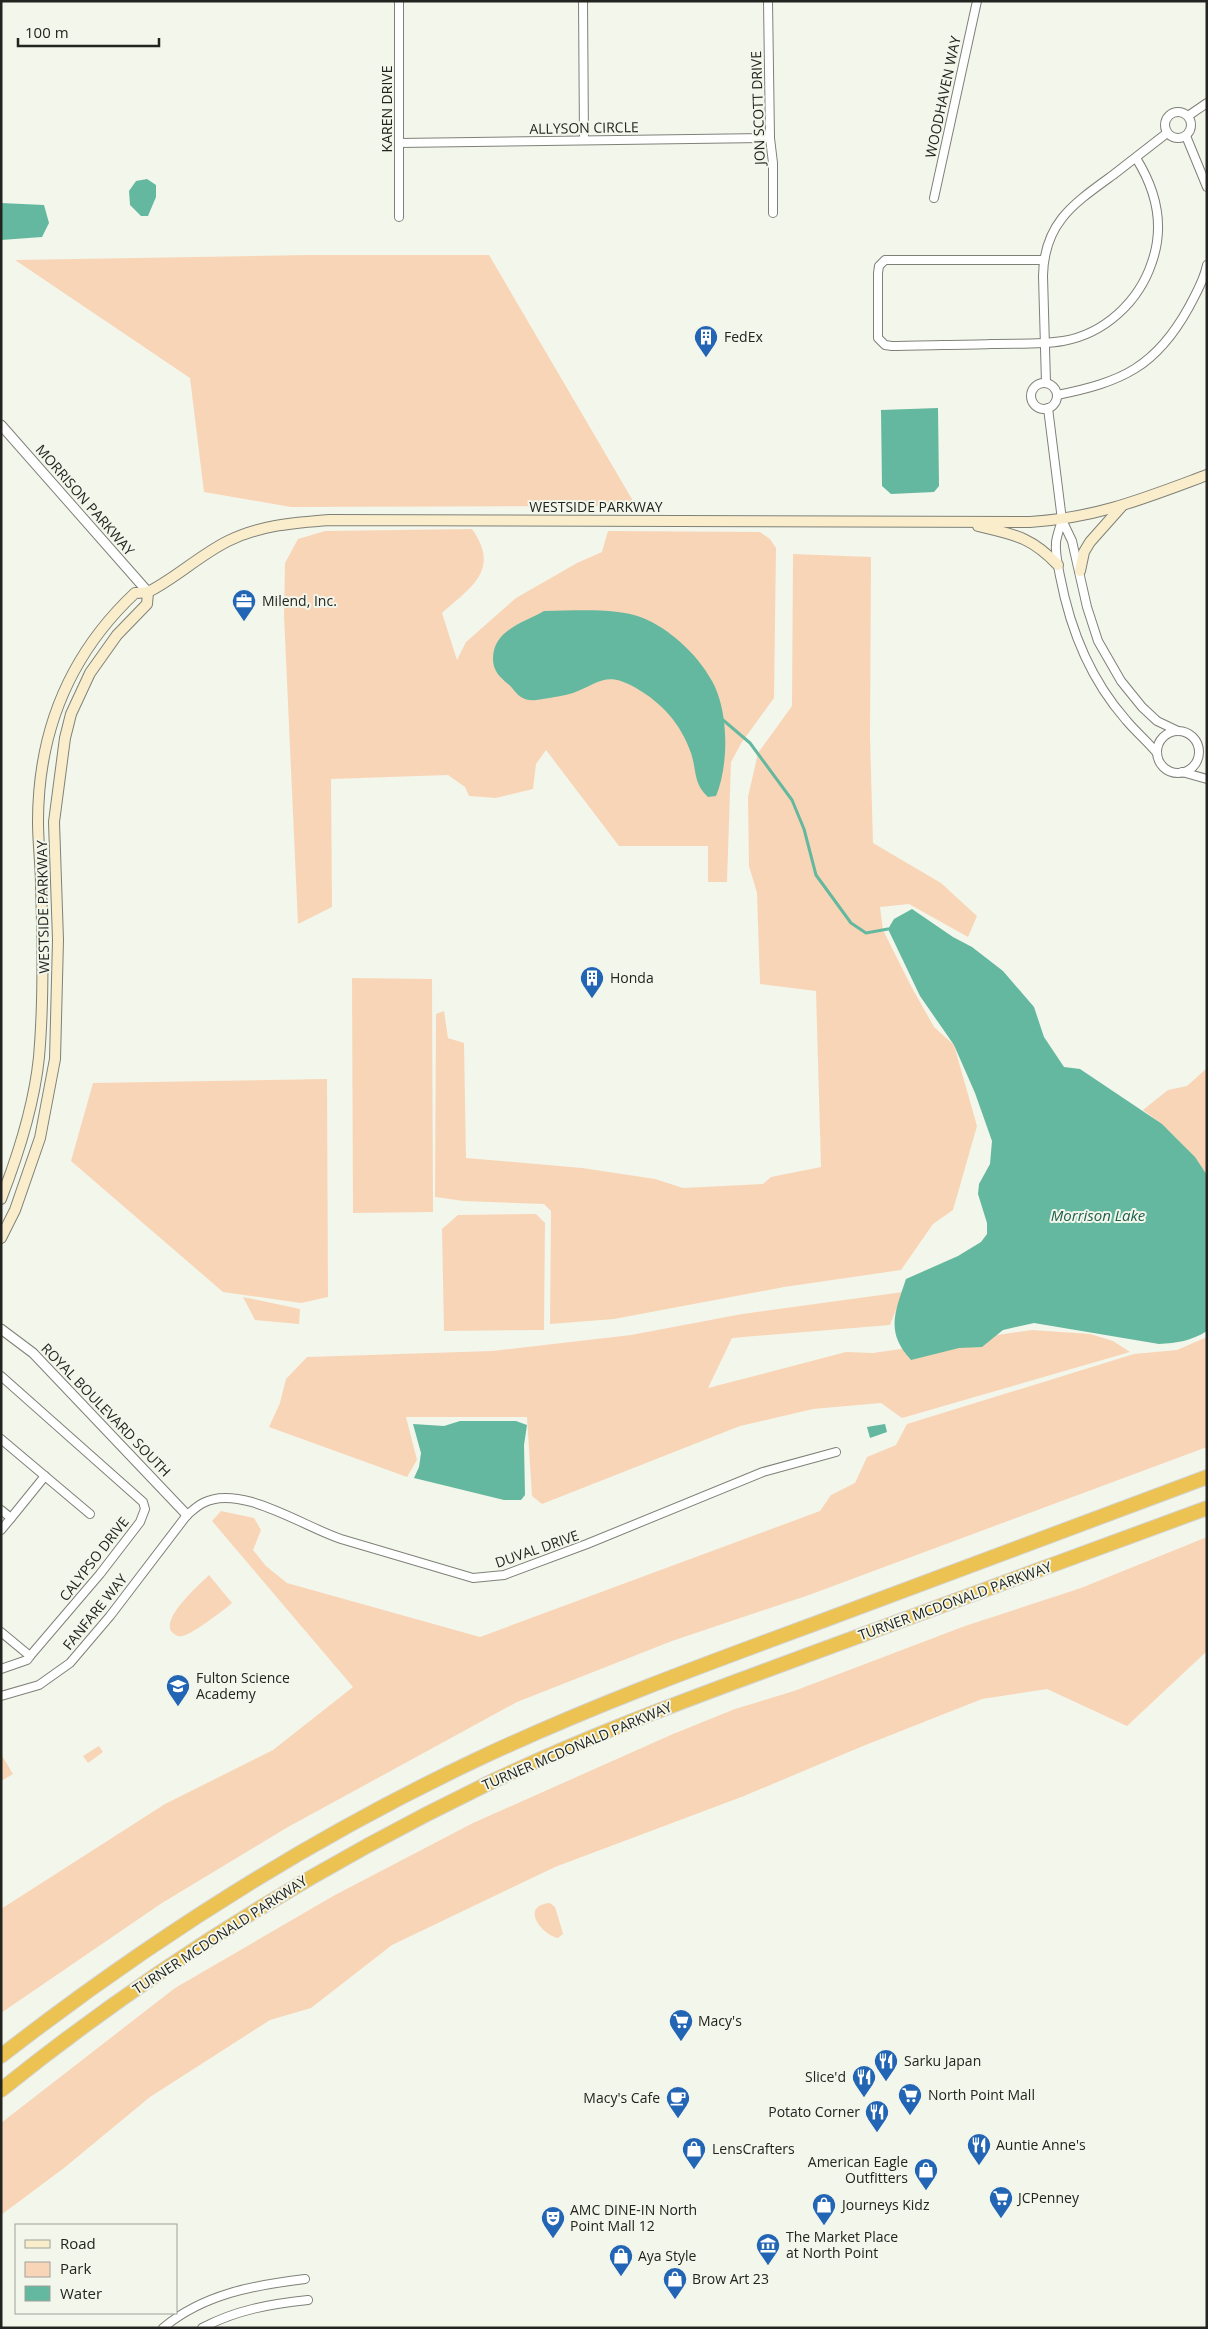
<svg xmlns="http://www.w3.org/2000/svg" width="1208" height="2329" viewBox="0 0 1208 2329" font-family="'Open Sans',sans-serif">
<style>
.green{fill:#f9d5b7}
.water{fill:#64b89f}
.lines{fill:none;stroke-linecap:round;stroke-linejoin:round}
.stream{stroke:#64b89f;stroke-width:3}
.minor-casing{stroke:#7f8178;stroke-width:10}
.tertiary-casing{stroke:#7f8178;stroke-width:11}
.secondary-casing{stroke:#7f8178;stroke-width:12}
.motorway-casing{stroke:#d3d3d2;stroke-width:16}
.minor{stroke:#fff;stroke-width:8}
.tertiary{stroke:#fff;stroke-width:9}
.secondary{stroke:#f9edcb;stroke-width:10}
.motorway{stroke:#ecc352;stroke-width:14}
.labels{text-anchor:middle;stroke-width:4;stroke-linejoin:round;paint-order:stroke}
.street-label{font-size:14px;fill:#232420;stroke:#f3f6eb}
.poi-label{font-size:14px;fill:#232420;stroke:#f3f6eb;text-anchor:start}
.water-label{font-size:15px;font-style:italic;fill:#1e604f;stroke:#f3f6eb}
</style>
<rect width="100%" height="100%" fill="#f3f6eb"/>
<!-- green -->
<g class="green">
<polygon points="308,255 489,255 636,506 291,507 204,492 190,378 15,260"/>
<path d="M472 529C501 570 471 587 442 613L457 660 466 642 516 598 577 563 602 552 608 531 760 532 770 539 776 548 774 698 742 742 731 762 727 882H708V846H619L546 750 536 764 533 789 496 798 469 796 465 787 448 775 331 779 332 907 298 924 284 615 285 563 298 539 325 531Z"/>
<polygon points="793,554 871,557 870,737 873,843 941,883 977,916 968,937 909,904 880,907 883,930 911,986 934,1027 954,1045 977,1126 953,1210 933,1224 901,1270 784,1287 614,1319 550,1324 551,1211 544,1204 464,1201 435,1197 436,1014 444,1011 448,1038 464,1043 466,1158 582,1168 655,1179 683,1188 763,1184 771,1177 821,1167 816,991 760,984 757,893 749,866 748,797 758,753 792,706"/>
<polygon points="352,978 432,979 433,1212 353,1213"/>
<path d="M1207 1068V1175C1190 1150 1168 1128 1143 1110L1168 1090 1187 1086Z"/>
<polygon points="327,1079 328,1297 301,1303 223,1292 71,1161 93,1083"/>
<polygon points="536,1214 545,1223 544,1330 444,1331 442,1229 458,1215"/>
<polygon points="903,1292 890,1325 732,1338 708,1388 846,1352 873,1353 1032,1330 1090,1334 1113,1341 1130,1352 902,1418 881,1403 813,1409 740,1426 542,1504 532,1496 527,1417 406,1417 417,1460 407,1477 269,1427 280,1403 286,1379 307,1357 492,1351 631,1335 742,1314"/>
<polygon points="243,1297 300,1309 299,1324 255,1320"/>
<polygon points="1207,1337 1207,1447 809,1595 672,1641 517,1702 288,1827 162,1903 1,2013 1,1909 165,1804 273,1750 353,1687 212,1521 221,1511 254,1518 261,1530 253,1550 266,1566 287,1583 480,1637 820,1511 831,1495 855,1483 867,1457 896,1445 907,1424 1134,1354 1177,1350"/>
<polygon points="1207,1537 1207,1651 1127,1726 1047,1689 982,1699 863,1746 744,1796 555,1867 392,1945 311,2008 270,2020 150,2097 64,2168 1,2215 1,2123 175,1988 335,1895 473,1823 673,1734 735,1709 794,1691 965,1626 1081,1588"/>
<path d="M209 1575 232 1603C224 1610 190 1636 182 1636 178 1637 175 1635 172 1632 161 1618 199 1585 209 1575Z"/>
<polygon points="99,1746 103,1752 88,1763 83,1756"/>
<polygon points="1,1754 13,1774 1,1781"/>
<path d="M550 1903 555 1907 562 1930 563 1934 558 1938C542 1935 519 1906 550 1903Z"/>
</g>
<!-- water -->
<g class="water">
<polygon points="147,179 156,185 156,197 148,216 141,216 130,205 129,191 136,181"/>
<polygon points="1,203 44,205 49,223 42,237 1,240"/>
<polygon points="938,408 939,486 934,492 891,494 882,486 881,410"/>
<path d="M544 611C574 611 615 607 643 618 670 629 698 655 712 681 729 711 729 765 716 796L708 797C693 783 697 771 691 753 681 724 662 703 636 688 606 671 601 682 573 693 563 696 553 697 543 699 536 700 528 702 521 697 516 694 513 688 508 684 500 677 493 671 493 659 493 630 523 623 544 611Z"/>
<path d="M912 909 953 937 972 947 1003 971 1034 1007 1044 1037 1064 1067 1080 1069 1162 1124 1195 1157 1207 1175V1331C1191 1341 1177 1343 1159 1344L1034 1323 1003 1330 982 1347 959 1348 911 1360C885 1332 895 1312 906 1279L958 1256 981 1242 987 1234V1223L978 1194 979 1184 990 1164 992 1141 975 1093 954 1045 920 996 888 929 894 919Z"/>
<polygon points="460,1421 516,1421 527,1425 524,1445 525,1495 521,1500 504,1500 414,1478 419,1467 421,1453 413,1424 444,1426"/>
<polygon points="885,1424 887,1432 870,1438 867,1427"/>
</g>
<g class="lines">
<!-- stream -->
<polyline class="stream" points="723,720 750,743 792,800 804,829 816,875 851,923 866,933 888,929"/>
<!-- minor casing -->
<g class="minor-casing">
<g id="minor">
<polyline points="399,1 399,217"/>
<polyline points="583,1 584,140"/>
<polyline points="768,1 770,138 773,163 773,213"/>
<circle cx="1178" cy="125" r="13"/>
<polyline points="1188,116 1207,103"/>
<polyline points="1186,136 1207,187"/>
<polyline points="399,143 770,138"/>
<polyline points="934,198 977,1"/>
<path d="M1043 260H885L879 266 878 273V338L885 345 892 346C925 345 958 345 991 344 1014 343 1039 345 1063 341 1104 334 1139 302 1152 262 1165 225 1156 190 1136 158"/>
<path d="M1046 383 1043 276C1044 223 1073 204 1113 175 1131 161 1149 147 1167 133"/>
<circle cx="1044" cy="396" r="13"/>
<path d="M1057 395C1122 382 1156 367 1189 307 1196 293 1204 281 1207 265"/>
<polyline points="1048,408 1062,520 1072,541 1087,607 1098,641 1121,681 1142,707 1157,721 1178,731"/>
<path d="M1062 520C1060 527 1057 535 1056 542 1055 553 1058 566 1060 576 1070 629 1090 679 1126 720 1136 732 1147 741 1157 753"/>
<circle cx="1178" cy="752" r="21"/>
<polyline points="1182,772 1207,779"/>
<polyline points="1,1376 143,1502 145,1509 140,1522 100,1574 30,1656 27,1660 1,1669"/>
<polyline points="1,1439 90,1514"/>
<polyline points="1,1510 11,1518 1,1530"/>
<polyline points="11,1518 45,1476"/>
<polyline points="1,1632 30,1656"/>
<path d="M1 1696 39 1685 70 1663 110 1616 187 1515C192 1511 197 1506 203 1503 240 1483 304 1527 341 1539L473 1578 504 1575 587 1544 763 1472 836 1452"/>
<path d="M163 2328C203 2294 255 2285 305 2279"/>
<path d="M202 2328C236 2310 270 2304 308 2300"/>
</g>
</g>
<!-- tertiary casing -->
<g class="tertiary-casing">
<g id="tertiary">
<polyline points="1,425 148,592"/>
<polyline points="1,1329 33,1353 187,1515"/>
</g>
</g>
<!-- secondary casing -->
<g class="secondary-casing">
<g id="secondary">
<path d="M978 526C1016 535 1031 537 1058 565"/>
<polyline points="1080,571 1084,552 1090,542 1122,506"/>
<path d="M1 1199C19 1153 34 1106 39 1057 44 1000 43 943 41 886 41 865 38 844 38 822 38 732 69 655 135 593 140 593 146 593 150 591 177 577 200 555 228 541 260 525 294 523 329 520L1030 522C1097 518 1145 498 1207 475"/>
<polyline points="1,1238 15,1210 40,1138 55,1059 58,940 54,822 65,738 71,714 90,673 117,635 147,604 148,592"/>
</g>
</g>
<!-- motorway casing -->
<g class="motorway-casing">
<g id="motorway">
<path d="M1 2056C149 1941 307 1840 476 1760 586 1708 700 1666 814 1624 945 1575 1076 1526 1207 1477"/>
<path d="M1 2090C151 1969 314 1868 487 1784 592 1733 703 1694 813 1653 944 1605 1076 1556 1207 1508"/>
</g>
</g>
<!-- minor -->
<use href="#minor" class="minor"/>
<!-- tertiary -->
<use href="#tertiary" class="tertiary"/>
<!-- secondary -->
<use href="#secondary" class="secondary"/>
<!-- motorway -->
<use href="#motorway" class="motorway"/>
</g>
<!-- icons -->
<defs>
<g id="building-pin" transform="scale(1.25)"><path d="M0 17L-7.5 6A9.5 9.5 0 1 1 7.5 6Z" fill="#2265b5" stroke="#f3f6eb"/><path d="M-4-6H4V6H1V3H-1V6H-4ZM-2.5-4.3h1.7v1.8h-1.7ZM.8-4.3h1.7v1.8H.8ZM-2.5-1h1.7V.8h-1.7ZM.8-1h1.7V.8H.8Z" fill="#fff"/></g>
<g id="office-pin" transform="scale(1.25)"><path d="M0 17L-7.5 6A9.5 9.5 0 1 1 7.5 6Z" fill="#2265b5" stroke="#f3f6eb"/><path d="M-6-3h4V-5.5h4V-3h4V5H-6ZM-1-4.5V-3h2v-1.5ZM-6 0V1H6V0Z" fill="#fff"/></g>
<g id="school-pin" transform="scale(1.25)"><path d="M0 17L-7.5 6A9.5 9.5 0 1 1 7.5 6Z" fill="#2265b5" stroke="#f3f6eb"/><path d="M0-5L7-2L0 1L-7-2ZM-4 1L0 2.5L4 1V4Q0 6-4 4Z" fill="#fff"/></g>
<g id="supermarket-pin" transform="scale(1.25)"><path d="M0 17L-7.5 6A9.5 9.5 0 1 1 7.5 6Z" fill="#2265b5" stroke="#f3f6eb"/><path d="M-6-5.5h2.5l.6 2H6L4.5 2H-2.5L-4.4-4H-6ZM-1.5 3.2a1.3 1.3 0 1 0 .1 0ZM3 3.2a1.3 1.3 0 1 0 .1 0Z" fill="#fff"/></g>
<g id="restaurant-pin" transform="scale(1.25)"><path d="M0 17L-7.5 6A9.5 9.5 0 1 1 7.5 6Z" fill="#2265b5" stroke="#f3f6eb"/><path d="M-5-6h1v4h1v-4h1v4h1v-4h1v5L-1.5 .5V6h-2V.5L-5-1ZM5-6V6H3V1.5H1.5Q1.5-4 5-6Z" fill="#fff"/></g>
<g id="cafe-pin" transform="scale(1.25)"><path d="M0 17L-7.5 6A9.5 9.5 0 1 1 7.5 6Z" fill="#2265b5" stroke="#f3f6eb"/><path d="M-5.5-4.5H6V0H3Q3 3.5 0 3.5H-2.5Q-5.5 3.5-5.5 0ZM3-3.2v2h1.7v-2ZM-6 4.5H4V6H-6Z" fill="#fff"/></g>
<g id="shop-pin" transform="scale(1.25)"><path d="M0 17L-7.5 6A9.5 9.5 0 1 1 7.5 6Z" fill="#2265b5" stroke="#f3f6eb"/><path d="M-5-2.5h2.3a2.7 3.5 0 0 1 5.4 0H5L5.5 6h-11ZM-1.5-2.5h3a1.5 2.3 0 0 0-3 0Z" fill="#fff"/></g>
<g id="theatre-pin" transform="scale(1.25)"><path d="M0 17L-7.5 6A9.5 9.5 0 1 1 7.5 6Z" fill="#2265b5" stroke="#f3f6eb"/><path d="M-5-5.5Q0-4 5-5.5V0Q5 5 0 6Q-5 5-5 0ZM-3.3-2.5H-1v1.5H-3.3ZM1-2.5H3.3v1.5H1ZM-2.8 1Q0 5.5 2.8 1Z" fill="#fff"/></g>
<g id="museum-pin" transform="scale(1.25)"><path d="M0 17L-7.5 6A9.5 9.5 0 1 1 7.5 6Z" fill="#2265b5" stroke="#f3f6eb"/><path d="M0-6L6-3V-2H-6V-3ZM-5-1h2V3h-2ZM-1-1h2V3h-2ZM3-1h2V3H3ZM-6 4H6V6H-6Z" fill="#fff"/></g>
</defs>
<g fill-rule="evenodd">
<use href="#building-pin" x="706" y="337"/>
<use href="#office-pin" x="244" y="601"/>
<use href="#building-pin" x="592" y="978"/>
<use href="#school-pin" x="178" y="1686"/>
<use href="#supermarket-pin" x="681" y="2021"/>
<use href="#restaurant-pin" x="886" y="2061"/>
<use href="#restaurant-pin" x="864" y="2077"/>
<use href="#supermarket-pin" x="910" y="2095"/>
<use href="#cafe-pin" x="678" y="2098"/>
<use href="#restaurant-pin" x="877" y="2112"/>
<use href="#restaurant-pin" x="979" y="2145"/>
<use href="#shop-pin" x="694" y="2149"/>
<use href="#shop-pin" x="926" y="2170"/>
<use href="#supermarket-pin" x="1001" y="2198"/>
<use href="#shop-pin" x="824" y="2205"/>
<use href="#theatre-pin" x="553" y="2218"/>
<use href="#museum-pin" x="768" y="2245"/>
<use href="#shop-pin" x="621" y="2256"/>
<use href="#shop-pin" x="675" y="2279"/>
</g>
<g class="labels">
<!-- street labels -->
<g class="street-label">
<text transform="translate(943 97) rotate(-78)" y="5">WOODHAVEN WAY</text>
<text transform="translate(758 108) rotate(-92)" y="5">JON SCOTT DRIVE</text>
<text transform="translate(387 109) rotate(-90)" y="5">KAREN DRIVE</text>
<text transform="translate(584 128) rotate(-1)" y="5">ALLYSON CIRCLE</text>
<text transform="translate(85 500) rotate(49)" y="5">MORRISON PARKWAY</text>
<text x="596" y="512">WESTSIDE PARKWAY</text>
<text transform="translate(43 907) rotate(-91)" y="5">WESTSIDE PARKWAY</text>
<text transform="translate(106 1410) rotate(46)" y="5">ROYAL BOULEVARD SOUTH</text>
<text transform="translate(537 1549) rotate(-19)" y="5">DUVAL DRIVE</text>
<text transform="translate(94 1559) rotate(-52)" y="5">CALYPSO DRIVE</text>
<text transform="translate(955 1601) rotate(-20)" y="5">TURNER MCDONALD PARKWAY</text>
<text transform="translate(95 1612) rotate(-51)" y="5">FANFARE WAY</text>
<text transform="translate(577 1746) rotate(-23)" y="5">TURNER MCDONALD PARKWAY</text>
<text transform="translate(220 1935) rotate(-33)" y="5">TURNER MCDONALD PARKWAY</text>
</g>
<!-- poi labels -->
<g class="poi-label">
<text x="724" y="342">FedEx</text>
<text x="262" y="606">Milend, Inc.</text>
<text x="610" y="983">Honda</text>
<text x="196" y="1683">Fulton Science<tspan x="196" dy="16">Academy</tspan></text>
<text x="698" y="2026">Macy's</text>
<text x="904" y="2066">Sarku Japan</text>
<text x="846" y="2082" text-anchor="end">Slice'd</text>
<text x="928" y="2100">North Point Mall</text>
<text x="660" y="2103" text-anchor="end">Macy's Cafe</text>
<text x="860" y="2117" text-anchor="end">Potato Corner</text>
<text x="996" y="2150">Auntie Anne's</text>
<text x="712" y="2154">LensCrafters</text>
<text x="908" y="2167" text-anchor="end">American Eagle<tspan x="908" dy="16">Outfitters</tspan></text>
<text x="1018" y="2203">JCPenney</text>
<text x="842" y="2210">Journeys Kidz</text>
<text x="570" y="2215">AMC DINE-IN North<tspan x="570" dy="16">Point Mall 12</tspan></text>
<text x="786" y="2242">The Market Place<tspan x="786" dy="16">at North Point</tspan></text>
<text x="638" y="2261">Aya Style</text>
<text x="692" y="2284">Brow Art 23</text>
</g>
<!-- water labels -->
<g class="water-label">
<text x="1098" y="1221">Morrison Lake</text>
</g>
</g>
<!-- border -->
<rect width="1208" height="2329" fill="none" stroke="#232420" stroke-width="5"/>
<!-- legend -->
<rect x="15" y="2224" width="162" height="90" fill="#f3f6eb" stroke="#a0a29a"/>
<rect x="25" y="2240" width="25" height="8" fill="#f9edcb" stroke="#a0a29a"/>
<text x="60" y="2249" font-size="15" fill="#232420">Road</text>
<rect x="25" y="2262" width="25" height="15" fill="#f9d5b7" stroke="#a0a29a"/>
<text x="60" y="2274" font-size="15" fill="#232420">Park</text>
<rect x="25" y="2286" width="25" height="15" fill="#64b89f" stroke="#a0a29a"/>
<text x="60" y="2299" font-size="15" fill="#232420">Water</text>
<!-- scale -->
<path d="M18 38v8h141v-8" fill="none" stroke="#232420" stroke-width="2.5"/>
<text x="25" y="38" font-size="15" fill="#232420" stroke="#f3f6eb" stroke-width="4" paint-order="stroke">100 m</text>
</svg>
